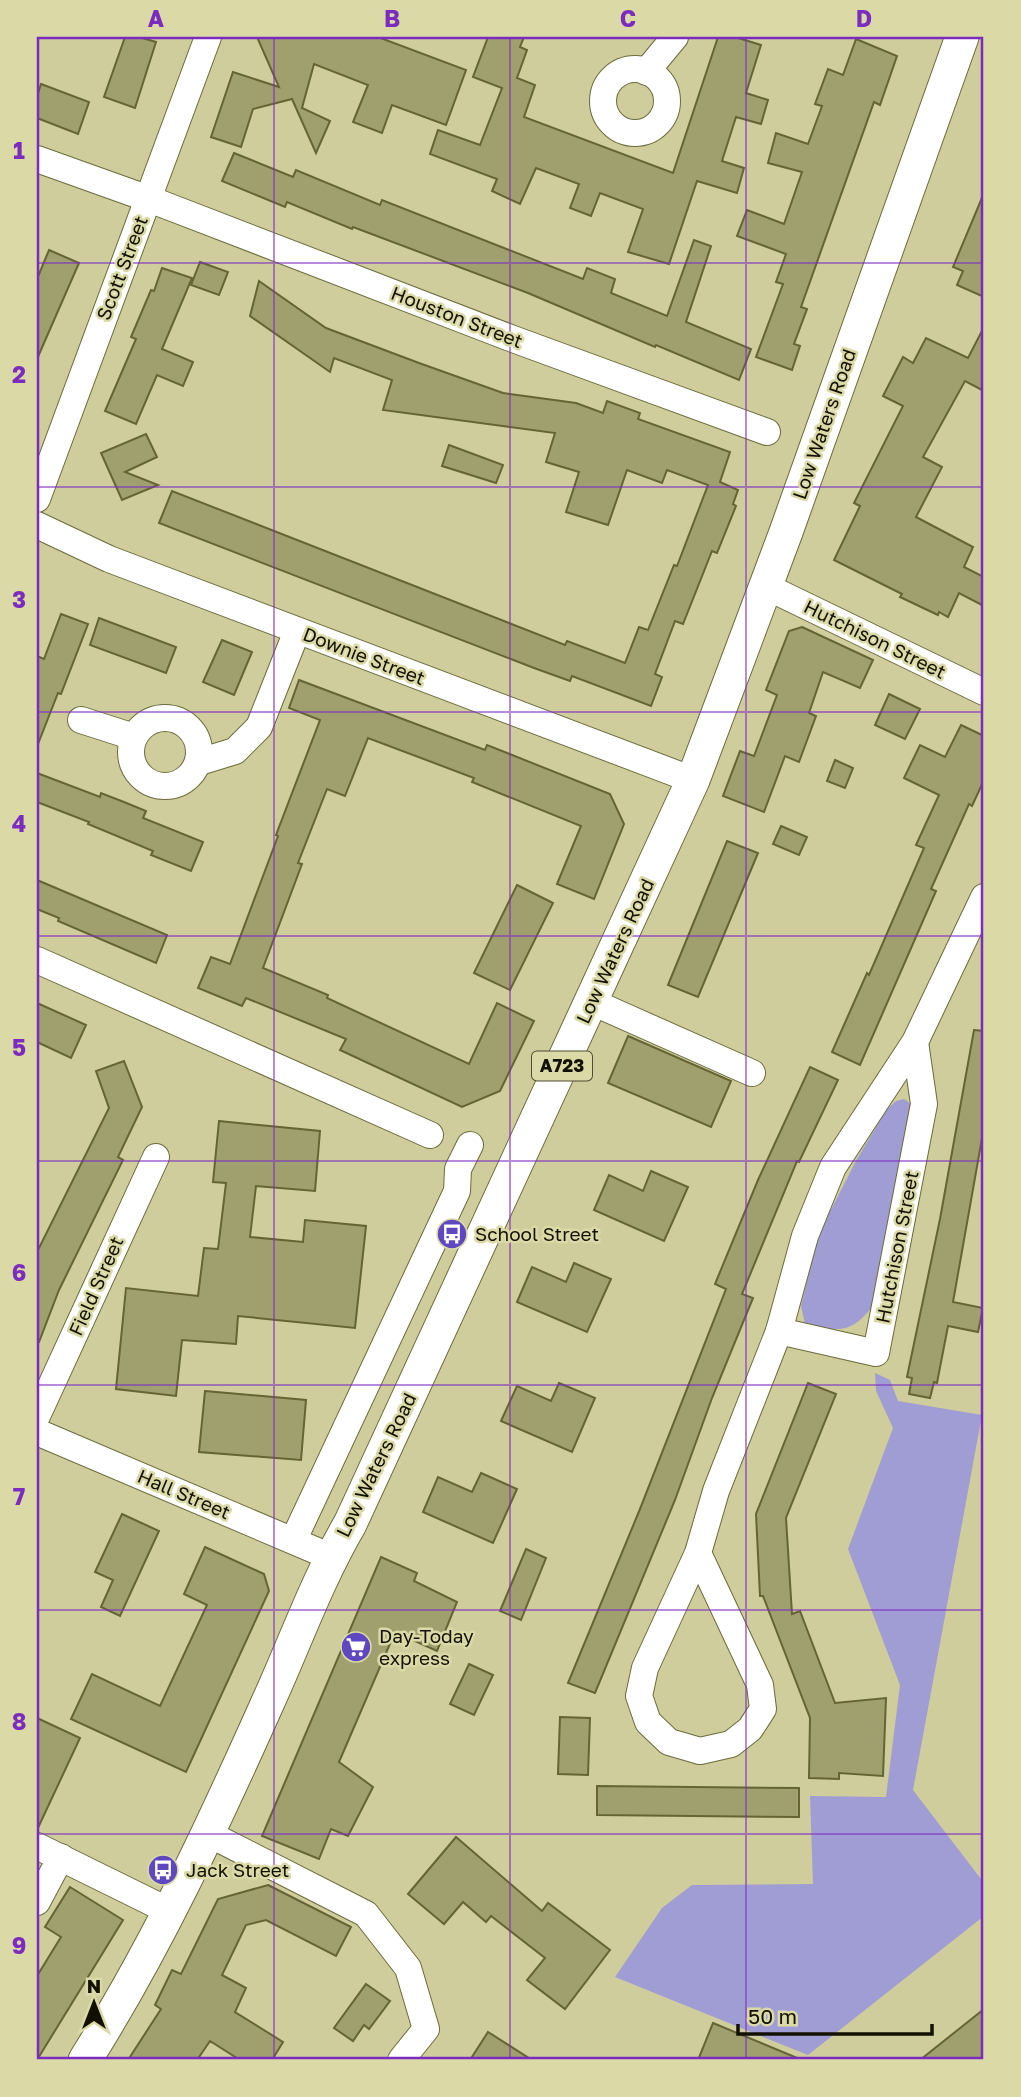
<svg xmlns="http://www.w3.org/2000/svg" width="1021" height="2097" viewBox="0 0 1021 2097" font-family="'Golos Text',sans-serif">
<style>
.green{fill:#a09dd4}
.building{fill:#a09f6e;stroke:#656435;stroke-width:2}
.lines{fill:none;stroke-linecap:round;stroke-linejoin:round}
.minor-casing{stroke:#6c6b3c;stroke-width:28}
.major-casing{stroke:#6c6b3c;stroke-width:35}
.minor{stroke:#fff;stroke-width:26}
.major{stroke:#fff;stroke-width:33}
.grid{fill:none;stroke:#7b2cbf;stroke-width:2;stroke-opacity:0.55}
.labels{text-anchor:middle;stroke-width:5;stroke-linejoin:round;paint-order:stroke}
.shield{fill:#dbdaa7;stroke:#4e4d33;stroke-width:2}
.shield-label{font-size:18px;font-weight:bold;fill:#121101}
.street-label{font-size:19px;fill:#121101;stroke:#dbdaa7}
.poi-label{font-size:19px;fill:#121101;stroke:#dbdaa7;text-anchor:start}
.neatline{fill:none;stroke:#7b2cbf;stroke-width:2.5}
.grid-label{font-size:23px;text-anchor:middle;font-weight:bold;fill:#7b2cbf}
</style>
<rect width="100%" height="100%" fill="#cecd9b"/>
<!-- green -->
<g class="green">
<path d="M904 1099 911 1104 876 1302C852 1334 841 1332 805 1324L801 1306 818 1235 857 1159 887 1109 896 1101Z"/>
<polygon points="875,1373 890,1380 898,1401 982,1415 913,1790 984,1883 984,1916 808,2055 615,1977 662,1908 692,1885 813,1884 810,1796 886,1797 900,1685 848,1549 893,1428 876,1391"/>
</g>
<!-- building -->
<g class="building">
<polygon points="125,37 139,37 156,42 135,108 104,97"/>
<polygon points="257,37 378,37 466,70 446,125 392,105 382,133 353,122 368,85 314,64 302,108 330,121 316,153 292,99 253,109 241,147 211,137 233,72 279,87"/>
<polygon points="488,37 524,37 520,47 527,50 517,78 535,85 524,117 673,173 718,37 735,37 761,45 746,93 768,100 761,124 736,117 722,161 744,168 737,193 697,181 669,264 628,252 643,209 600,193 591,216 570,208 579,184 536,168 520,204 492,191 497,179 430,154 438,130 480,145 502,88 473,77"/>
<polygon points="856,39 897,56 880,105 874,102 801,307 807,309 794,344 800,346 792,370 756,357 783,284 776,282 786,254 737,236 747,210 784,224 802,172 768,163 776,133 808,144 822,106 815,104 828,69 843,75"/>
<polygon points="41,84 89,102 78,134 37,118 37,97"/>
<polygon points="234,153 293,177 296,170 380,205 382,200 583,279 587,268 615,279 611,293 667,316 694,240 711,246 686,322 751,349 739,380 656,345 655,347 528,293 353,227 352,229 287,202 285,207 222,181"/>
<polygon points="984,193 984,297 957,285 963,271 953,267"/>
<polygon points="49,250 79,263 37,359 37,279"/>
<polygon points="200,262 228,272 219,295 191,285"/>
<polygon points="162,268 192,278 162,349 193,362 183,386 157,375 136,424 105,411 136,339 131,337 151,290 154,291"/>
<polygon points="259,281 326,328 419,363 503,393 576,403 603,413 607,401 640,413 638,419 730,452 720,482 738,490 733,504 736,506 717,553 712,551 683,624 675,621 655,674 662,677 651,706 572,676 570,681 534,668 159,523 172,491 565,645 567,641 625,663 639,627 648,630 674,565 677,566 708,485 667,470 662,483 627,470 608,525 566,512 579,472 546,462 555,433 383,410 392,380 334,358 330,372 250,316"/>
<polygon points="984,327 984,391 965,381 923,457 942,467 916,517 973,547 964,567 984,577 984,606 959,593 948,617 939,612 938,615 900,597 902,594 834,560 860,506 854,503 903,406 883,396 903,357 913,363 926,338 968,358"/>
<polygon points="146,434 157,457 125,472 158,485 122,500 101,453"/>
<polygon points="449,445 503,465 496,483 442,466"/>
<polygon points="61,614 88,624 61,694 58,693 38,744 37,656 44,659"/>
<polygon points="99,618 176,647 166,673 90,645"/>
<polygon points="802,627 873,660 860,688 823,672 809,713 816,716 799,762 785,756 764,812 723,796 740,751 754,756 777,695 766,690 789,631"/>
<polygon points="222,640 252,652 234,695 203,682"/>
<polygon points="299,680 485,750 487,745 610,794 624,824 594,899 557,884 581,826 472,782 474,778 368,738 345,796 327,789 298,863 302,864 263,968 328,995 327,998 469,1064 497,1003 534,1021 500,1091 462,1107 340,1050 346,1039 246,998 242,1006 198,988 211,957 230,964 278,836 276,835 320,720 289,708"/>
<polygon points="889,694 920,709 905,739 875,725"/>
<polygon points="961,725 984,736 984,780 972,806 969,804 931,889 936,891 860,1065 832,1052 867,973 869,975 924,848 916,845 939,795 904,778 920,745 945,757"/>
<polygon points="835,760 853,768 845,788 827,781"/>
<polygon points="37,773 100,797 101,793 124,802 146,811 143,818 203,842 191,871 151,855 153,851 88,824 89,822 37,802"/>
<polygon points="781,826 807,837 799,855 773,844"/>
<polygon points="727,841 758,853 698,997 668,985"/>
<polygon points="37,880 167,935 156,963 58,921 59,918 37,909"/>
<polygon points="517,885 553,903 510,990 474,973"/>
<polygon points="37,1003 86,1025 71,1058 37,1042"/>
<polygon points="974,1030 984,1031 984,1127 953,1302 983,1308 978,1332 948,1326 937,1383 934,1382 930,1398 909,1394 912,1378 907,1377 940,1219"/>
<polygon points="628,1036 731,1081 711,1127 608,1083"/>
<polygon points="124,1061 142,1107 118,1157 123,1160 59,1290 39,1342 37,1342 37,1252 109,1108 96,1071"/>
<polygon points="810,1067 838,1080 799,1162 797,1161 742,1294 753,1298 712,1398 675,1500 595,1693 568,1683 640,1509 726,1289 715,1284 758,1180"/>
<polygon points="219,1121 320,1131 315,1191 256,1186 250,1237 303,1242 305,1220 366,1226 355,1328 238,1316 236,1344 182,1340 176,1396 116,1389 126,1288 198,1296 204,1248 218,1249 226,1183 213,1182"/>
<polygon points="651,1171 688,1187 664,1241 594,1210 609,1175 643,1191"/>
<polygon points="574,1263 611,1279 587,1332 517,1302 532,1267 566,1282"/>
<polygon points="559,1383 595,1398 572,1452 501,1421 517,1386 551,1401"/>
<polygon points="808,1383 836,1394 786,1518 792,1614 800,1611 835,1703 886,1698 883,1776 839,1773 839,1779 809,1778 810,1718 763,1596 760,1596 756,1514"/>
<polygon points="205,1391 306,1400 301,1460 199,1452"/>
<polygon points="481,1473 517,1489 493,1543 423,1512 438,1477 472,1492"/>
<polygon points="122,1514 159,1531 120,1616 101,1607 113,1580 95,1572"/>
<polygon points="205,1547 264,1574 269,1591 186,1772 71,1719 92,1674 160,1706 207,1605 184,1594"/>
<polygon points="526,1549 546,1558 521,1620 500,1611"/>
<polygon points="381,1557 417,1573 414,1581 457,1602 437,1651 395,1632 339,1762 373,1787 348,1836 331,1829 319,1859 262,1836"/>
<polygon points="469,1664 493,1675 474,1715 450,1704"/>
<polygon points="560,1717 590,1718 588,1775 558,1774"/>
<polygon points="37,1718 80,1738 37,1830"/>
<polygon points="597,1786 799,1788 799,1817 597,1815"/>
<polygon points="456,1837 542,1911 548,1903 610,1950 565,2009 527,1980 545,1958 491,1916 486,1922 463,1902 444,1924 408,1894"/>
<polygon points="268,1885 351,1927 336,1956 266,1920 246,1925 222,1975 246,1988 235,2012 283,2042 272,2060 240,2060 210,2041 197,2060 128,2060 161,2009 155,2005 172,1970 181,1974 218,1899"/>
<polygon points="70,1887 123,1920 37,2060 37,1976 61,1937 45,1927"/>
<polygon points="366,1984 390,2001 369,2029 364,2025 353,2041 334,2028"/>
<polygon points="984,2009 984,2060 920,2060"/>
<polygon points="713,2023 802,2060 698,2060"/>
<polygon points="488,2032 532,2060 470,2060"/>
</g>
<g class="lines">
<!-- minor casing -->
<g class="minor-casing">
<g id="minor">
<circle cx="635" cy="101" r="32"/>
<polyline points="646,72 675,37"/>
<polyline points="37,159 149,199 513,339 767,432"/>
<polyline points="37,499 208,37"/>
<polyline points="37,525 109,559 693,780"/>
<polyline points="765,586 984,692"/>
<circle cx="165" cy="752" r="34"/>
<polyline points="81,720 134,737"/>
<polyline points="199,762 235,751 259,727 297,631"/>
<polyline points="37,960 430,1135"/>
<polyline points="592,1002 752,1073"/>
<polyline points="779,1331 876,1353 924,1104 915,1042"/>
<polyline points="37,1416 156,1157"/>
<polyline points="37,1432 331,1557"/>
<polyline points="294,1539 457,1191 458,1169 470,1145"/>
<polyline points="698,1553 760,1685 763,1709 750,1729 731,1744 700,1751 669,1742 648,1722 639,1696 645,1668 698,1553 716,1491 779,1331 805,1236 833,1167 915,1042 984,897"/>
<polyline points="209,1834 366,1914 408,1968 426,2029 401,2060"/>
<polyline points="37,1846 169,1911"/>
<polyline points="37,1902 61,1857"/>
</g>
</g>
<!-- major casing -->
<g class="major-casing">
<path id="major" d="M85 2060C157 1946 213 1825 268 1702 295 1643 317 1580 350 1524L693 780 786 532 962 37"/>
</g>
<!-- minor -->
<use href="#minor" class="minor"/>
<!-- major -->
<use href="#major" class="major"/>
</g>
<!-- grid -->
<path class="grid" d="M274 37V2060M510 37V2060M746 37V2060M37 263H984M37 487H984M37 712H984M37 936H984M37 1161H984M37 1385H984M37 1610H984M37 1834H984"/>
<!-- icons -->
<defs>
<g id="bus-disc" transform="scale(1.575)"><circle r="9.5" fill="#5e47bf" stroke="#dbdaa7"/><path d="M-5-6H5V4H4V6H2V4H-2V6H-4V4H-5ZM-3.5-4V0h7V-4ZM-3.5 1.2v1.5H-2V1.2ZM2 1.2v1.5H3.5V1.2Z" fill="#fff"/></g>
<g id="supermarket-disc" transform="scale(1.575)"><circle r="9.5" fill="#5e47bf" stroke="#dbdaa7"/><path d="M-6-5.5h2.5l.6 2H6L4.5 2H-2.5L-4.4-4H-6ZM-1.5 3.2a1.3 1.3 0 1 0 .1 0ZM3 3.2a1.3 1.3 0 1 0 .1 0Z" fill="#fff"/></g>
</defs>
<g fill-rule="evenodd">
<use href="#bus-disc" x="452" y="1234"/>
<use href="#supermarket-disc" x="356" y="1647"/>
<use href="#bus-disc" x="163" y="1870"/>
</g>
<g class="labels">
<!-- shield labels -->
<rect class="shield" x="532" y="1051.5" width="60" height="29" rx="5"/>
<g class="shield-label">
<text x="562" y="1072">A723</text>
</g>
<!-- street labels -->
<g class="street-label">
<text transform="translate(122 268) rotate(-69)" y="7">Scott Street</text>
<text transform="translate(457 317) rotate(21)" y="7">Houston Street</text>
<text transform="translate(824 424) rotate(-71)" y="7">Low Waters Road</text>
<text transform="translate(875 639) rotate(26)" y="7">Hutchison Street</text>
<text transform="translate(364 656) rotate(21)" y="7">Downie Street</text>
<text transform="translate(615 951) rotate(-65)" y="7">Low Waters Road</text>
<text transform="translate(897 1247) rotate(-79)" y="7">Hutchison Street</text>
<text transform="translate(96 1286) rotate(-66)" y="7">Field Street</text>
<text transform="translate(376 1465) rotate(-64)" y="7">Low Waters Road</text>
<text transform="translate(184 1494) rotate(23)" y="7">Hall Street</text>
</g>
<!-- poi labels -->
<g class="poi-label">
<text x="475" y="1241">School Street</text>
<text x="379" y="1643">Day-Today<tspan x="379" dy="22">express</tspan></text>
<text x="186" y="1877">Jack Street</text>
</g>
</g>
<!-- border -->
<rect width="1021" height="2097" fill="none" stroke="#dbdaa7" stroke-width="77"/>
<!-- north arrow -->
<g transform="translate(94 2003)" stroke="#dbdaa7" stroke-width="5" paint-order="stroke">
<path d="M0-5L12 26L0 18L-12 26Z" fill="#121101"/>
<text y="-10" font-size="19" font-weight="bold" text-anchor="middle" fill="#121101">N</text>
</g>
<!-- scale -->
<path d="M738 2024v10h194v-10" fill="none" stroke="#121101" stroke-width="3.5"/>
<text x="748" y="2024" font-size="21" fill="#121101" stroke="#dbdaa7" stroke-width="5" paint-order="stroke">50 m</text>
<rect x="38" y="38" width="944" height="2020" class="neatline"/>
<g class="grid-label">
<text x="156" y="27">A</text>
<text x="392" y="27">B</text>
<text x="628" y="27">C</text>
<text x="864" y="27">D</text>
<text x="19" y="159">1</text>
<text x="19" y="383">2</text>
<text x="19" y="608">3</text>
<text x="19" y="832">4</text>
<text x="19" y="1056">5</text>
<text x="19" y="1281">6</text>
<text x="19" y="1505">7</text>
<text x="19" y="1730">8</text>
<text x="19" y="1954">9</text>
</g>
</svg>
